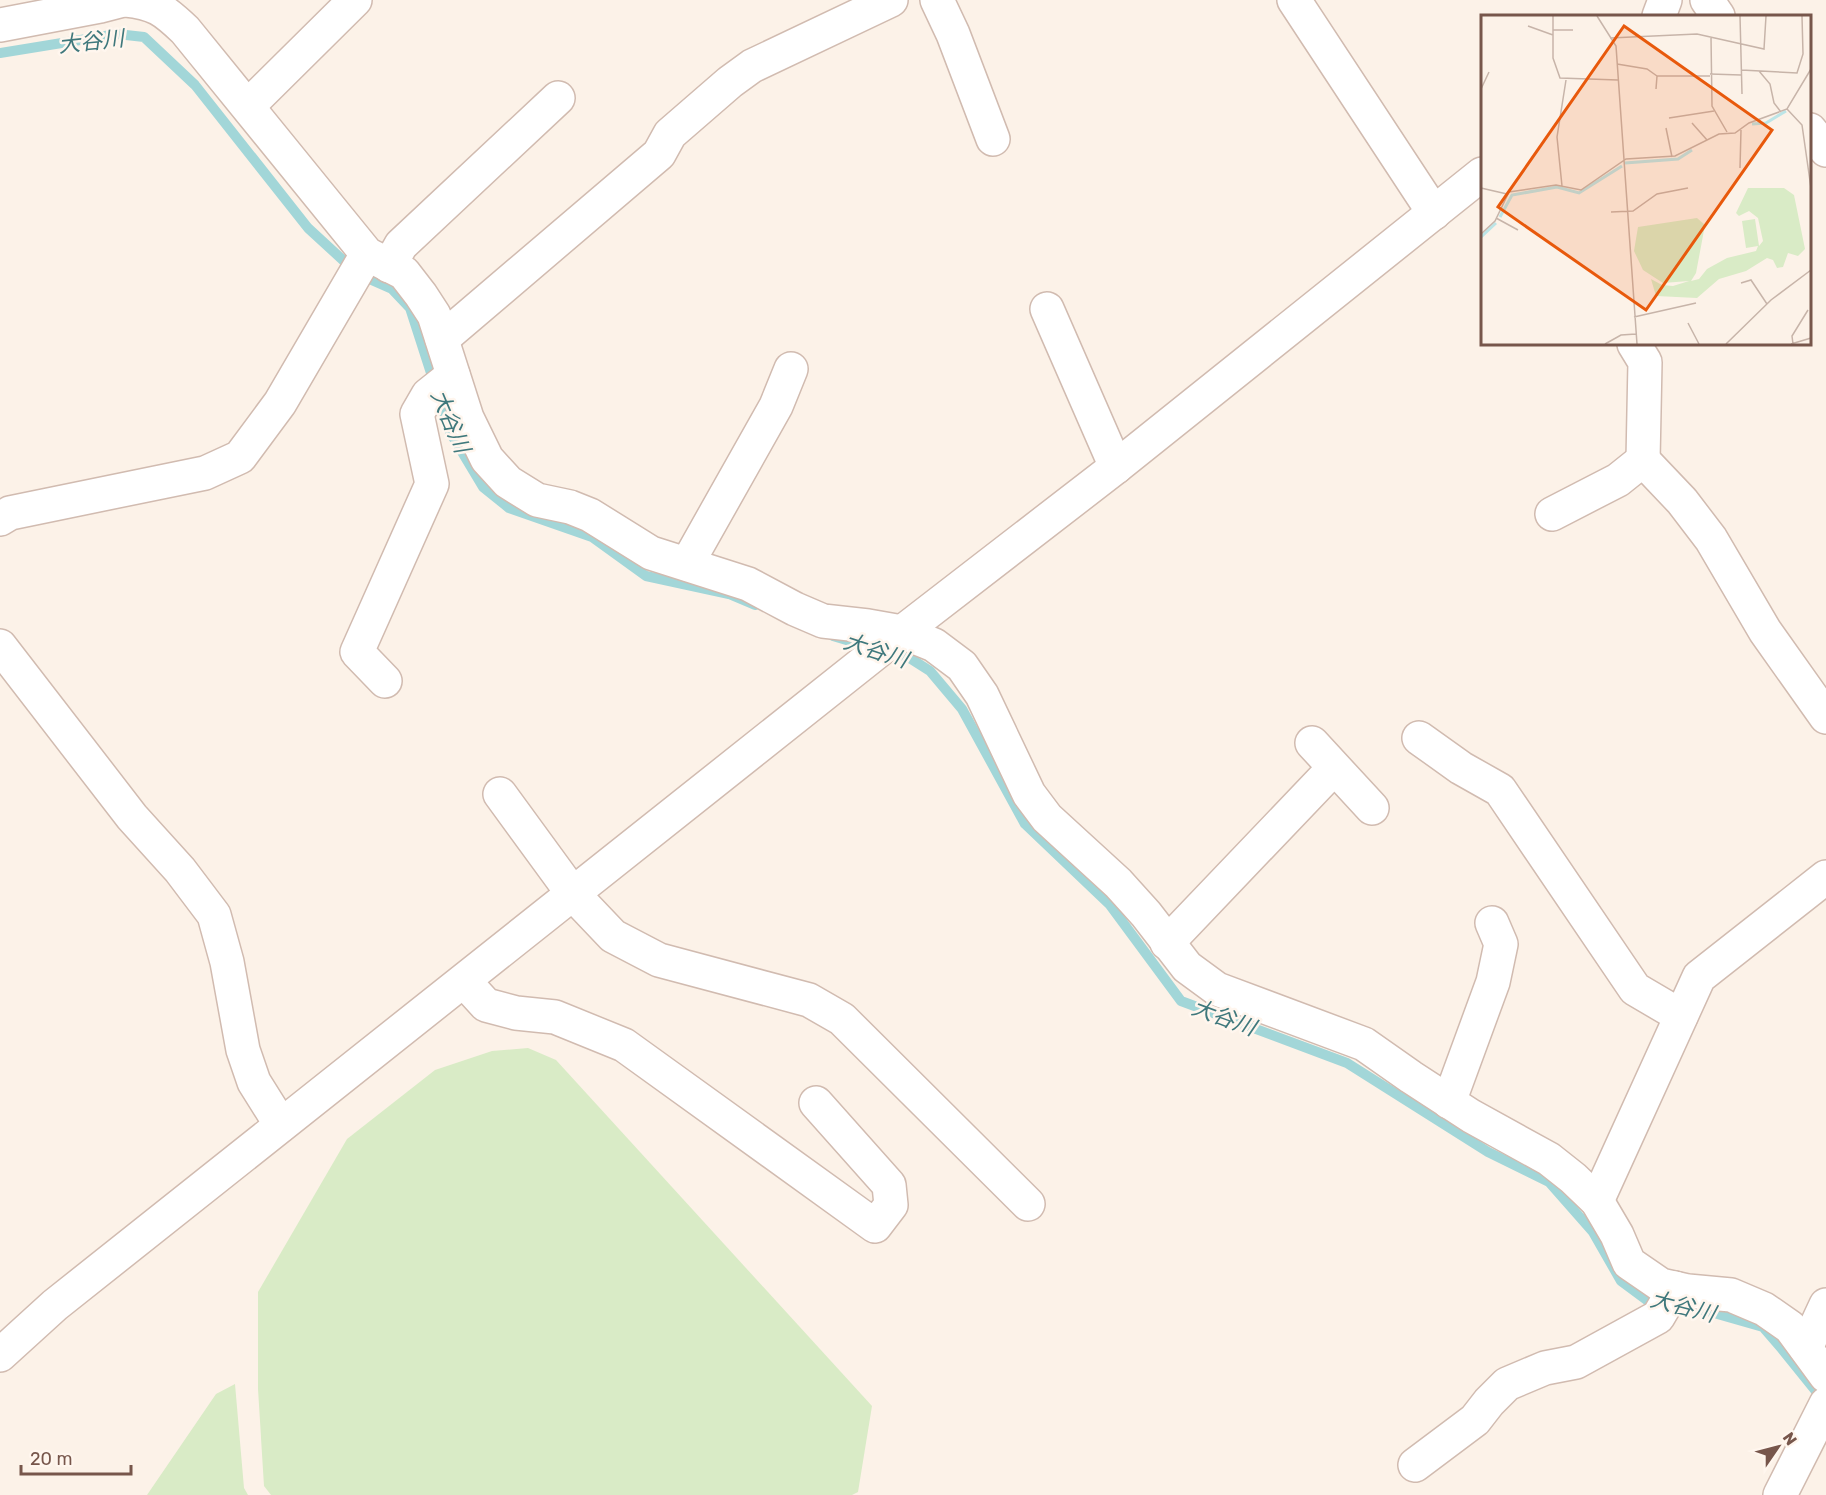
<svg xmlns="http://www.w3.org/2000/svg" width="1826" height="1495" viewBox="0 0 1826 1495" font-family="Rubik,'Noto Sans JP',sans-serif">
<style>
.green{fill:#d9ebc6}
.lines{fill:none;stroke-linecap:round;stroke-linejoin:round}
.stream{stroke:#a2d6d8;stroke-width:10}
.minor-casing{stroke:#d1bbb0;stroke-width:36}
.minor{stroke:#fff;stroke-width:33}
.labels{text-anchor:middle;stroke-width:5;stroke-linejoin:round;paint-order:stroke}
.water-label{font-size:22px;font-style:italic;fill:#3f787c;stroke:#fff6ee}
.inset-river{fill:none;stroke:#bce5e7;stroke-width:3}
.inset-road{fill:none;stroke:#c7b4a9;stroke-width:1.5}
.view{fill:#e8590c;fill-opacity:0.15;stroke:#e8590c;stroke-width:3}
.inset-edge{fill:none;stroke:#77564b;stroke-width:3}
</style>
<rect width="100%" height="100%" fill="#fcf2e8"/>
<!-- green -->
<g class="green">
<polygon points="528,1048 556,1060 872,1406 858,1492 852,1495 271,1495 264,1486 258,1389 258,1292 347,1139 435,1070 492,1051"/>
<polygon points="235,1384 244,1488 248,1495 147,1495 216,1394"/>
</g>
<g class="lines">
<!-- stream -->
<g class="stream">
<polyline points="0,53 117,34 144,37 195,85 308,228 358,274 392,289 410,308 450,432 483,487 509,508 592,537 646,576 729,594 755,605"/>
<polyline points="833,636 873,648"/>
<polyline points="888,652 908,657 930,671 962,709 1025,824 1110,905 1181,1001 1347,1063 1488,1152 1549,1182 1593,1232 1621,1281 1648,1301 1707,1311 1763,1327 1782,1349 1824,1401"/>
</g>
<!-- minor casing -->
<g class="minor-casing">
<g id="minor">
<path d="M126 0C155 3 164 10 185 30L367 254 404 273 421 295 434 315 467 418 487 459 508 482 537 500 570 507 590 515 651 553 748 584 795 609 823 621 868 626 902 632 934 645 962 666 982 695 1029 794 1047 818 1118 883 1146 914 1187 967 1217 989 1364 1044 1411 1077 1471 1116 1549 1159 1573 1178 1597 1201 1617 1235 1629 1263 1661 1285 1688 1291 1731 1295 1764 1309 1790 1327 1826 1376"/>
<polyline points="937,0 953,34 993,139"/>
<polyline points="1294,0 1434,213"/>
<polyline points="1707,0 1718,16"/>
<polyline points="1659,16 1665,0"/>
<polyline points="0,25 100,6 123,0"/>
<polyline points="248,106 355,0"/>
<polyline points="1810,130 1826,150"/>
<polyline points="389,266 401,245 558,98"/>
<polyline points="1047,309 1116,467"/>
<polyline points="442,339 659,154 670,134 730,82 752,66 891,0"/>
<polyline points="1634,344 1645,362 1643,460"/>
<polyline points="1552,514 1618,480 1643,460 1682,501 1711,539 1765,631 1826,717"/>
<polyline points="0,519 10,513 205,473 240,457 280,403 367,254"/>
<polyline points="687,564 776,406 791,369"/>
<polyline points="0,646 132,817 180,870 214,915 227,962 243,1050 254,1082 281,1125"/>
<polyline points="385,681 357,652 432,484 417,414 428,395 453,375"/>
<polyline points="1419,738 1461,768 1500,790 1635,989 1681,1016"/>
<polyline points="1312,743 1372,808"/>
<polyline points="500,794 573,894 613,936 659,960 809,1000 842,1019 1028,1204"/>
<polyline points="1167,943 1334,768"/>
<polyline points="464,981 486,1005 516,1013 555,1017 624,1045 875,1226 891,1205 889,1185 816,1103"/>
<polyline points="1449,1102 1493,982 1501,944 1492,923"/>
<polyline points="1597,1201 1699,977 1826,877"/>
<polyline points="1806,1348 1826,1305"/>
<polyline points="0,1355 55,1305 892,640 1116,467 1482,174"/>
<polyline points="1415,1465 1475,1420 1489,1402 1507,1384 1545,1368 1576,1362 1658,1317 1675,1288"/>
<polyline points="1780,1495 1826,1404"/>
</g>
</g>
<!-- minor -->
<use href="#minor" class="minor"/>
</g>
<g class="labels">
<!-- water labels -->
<g class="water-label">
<text transform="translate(91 41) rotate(-6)" y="8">大谷川</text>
<text transform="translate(451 421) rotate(67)" y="8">大谷川</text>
<text transform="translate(876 650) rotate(18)" y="8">大谷川</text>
<text transform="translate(1224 1017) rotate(20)" y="8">大谷川</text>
<text transform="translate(1683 1306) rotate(14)" y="8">大谷川</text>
</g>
</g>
<!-- overview -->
<g transform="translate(1481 15)">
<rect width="330" height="330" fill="#fcf2e8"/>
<path d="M267 173H303L313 180 324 234 317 241 307 238 302 252 296 253 292 245 286 243 265 256 238 264 216 283 175 281 170 264 181 270 192 271 208 266 182 268 162 255 153 236 157 212 216 203 224 210 215 258 210 266 218 264 226 254 246 243 275 236 277 231 265 233 261 206 274 204 278 231 282 226 277 203 268 196 258 201 255 198Z" fill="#d9ebc6"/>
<path class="inset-river" d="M271 109 285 108 305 96M144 148 197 144 211 135M19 202 31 180 76 172 98 178 141 151M0 222 15 208"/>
<path class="inset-road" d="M72 1V43L79 63 137 65M116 1 135 31 156 329M259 1 261 79M47 11 72 20M72 15H92M230 22 231 91 246 117M129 23 216 19 283 34 285 1M136 49 166 54 176 61M260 55 316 58 322 39 321 1M278 56 289 69 293 88 300 97M229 59 260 60M0 74 8 57M175 74 176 61H229M306 94 321 110 330 173M188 103 233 96M211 108 226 125M185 113 191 142M259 153 260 115M81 171 76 122 85 65M0 173 26 179M130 197 152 196 176 179 207 173M15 203 37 215M0 219 14 206 28 177 75 170 100 175 145 144 194 141 238 119 254 118 268 108 306 94 330 54M260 268 270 265 286 289M153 302 215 288M207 308 218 329M124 329 140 320 155 319M245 329 290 285 330 255M310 329 330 323M312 329 311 321 327 295"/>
<path class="view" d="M143 11 291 115 165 295 17 192Z"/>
<rect width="330" height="330" class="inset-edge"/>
</g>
<!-- north arrow -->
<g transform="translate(1778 1447) rotate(55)" stroke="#fff6ee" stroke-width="4.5" paint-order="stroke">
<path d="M0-4.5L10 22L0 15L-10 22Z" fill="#77564b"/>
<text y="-9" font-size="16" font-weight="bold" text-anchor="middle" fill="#77564b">N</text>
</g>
<!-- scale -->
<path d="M21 1465v9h110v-9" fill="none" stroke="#77564b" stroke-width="3"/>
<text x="30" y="1465" font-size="18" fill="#77564b" stroke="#fff6ee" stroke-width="4.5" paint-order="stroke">20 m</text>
</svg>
